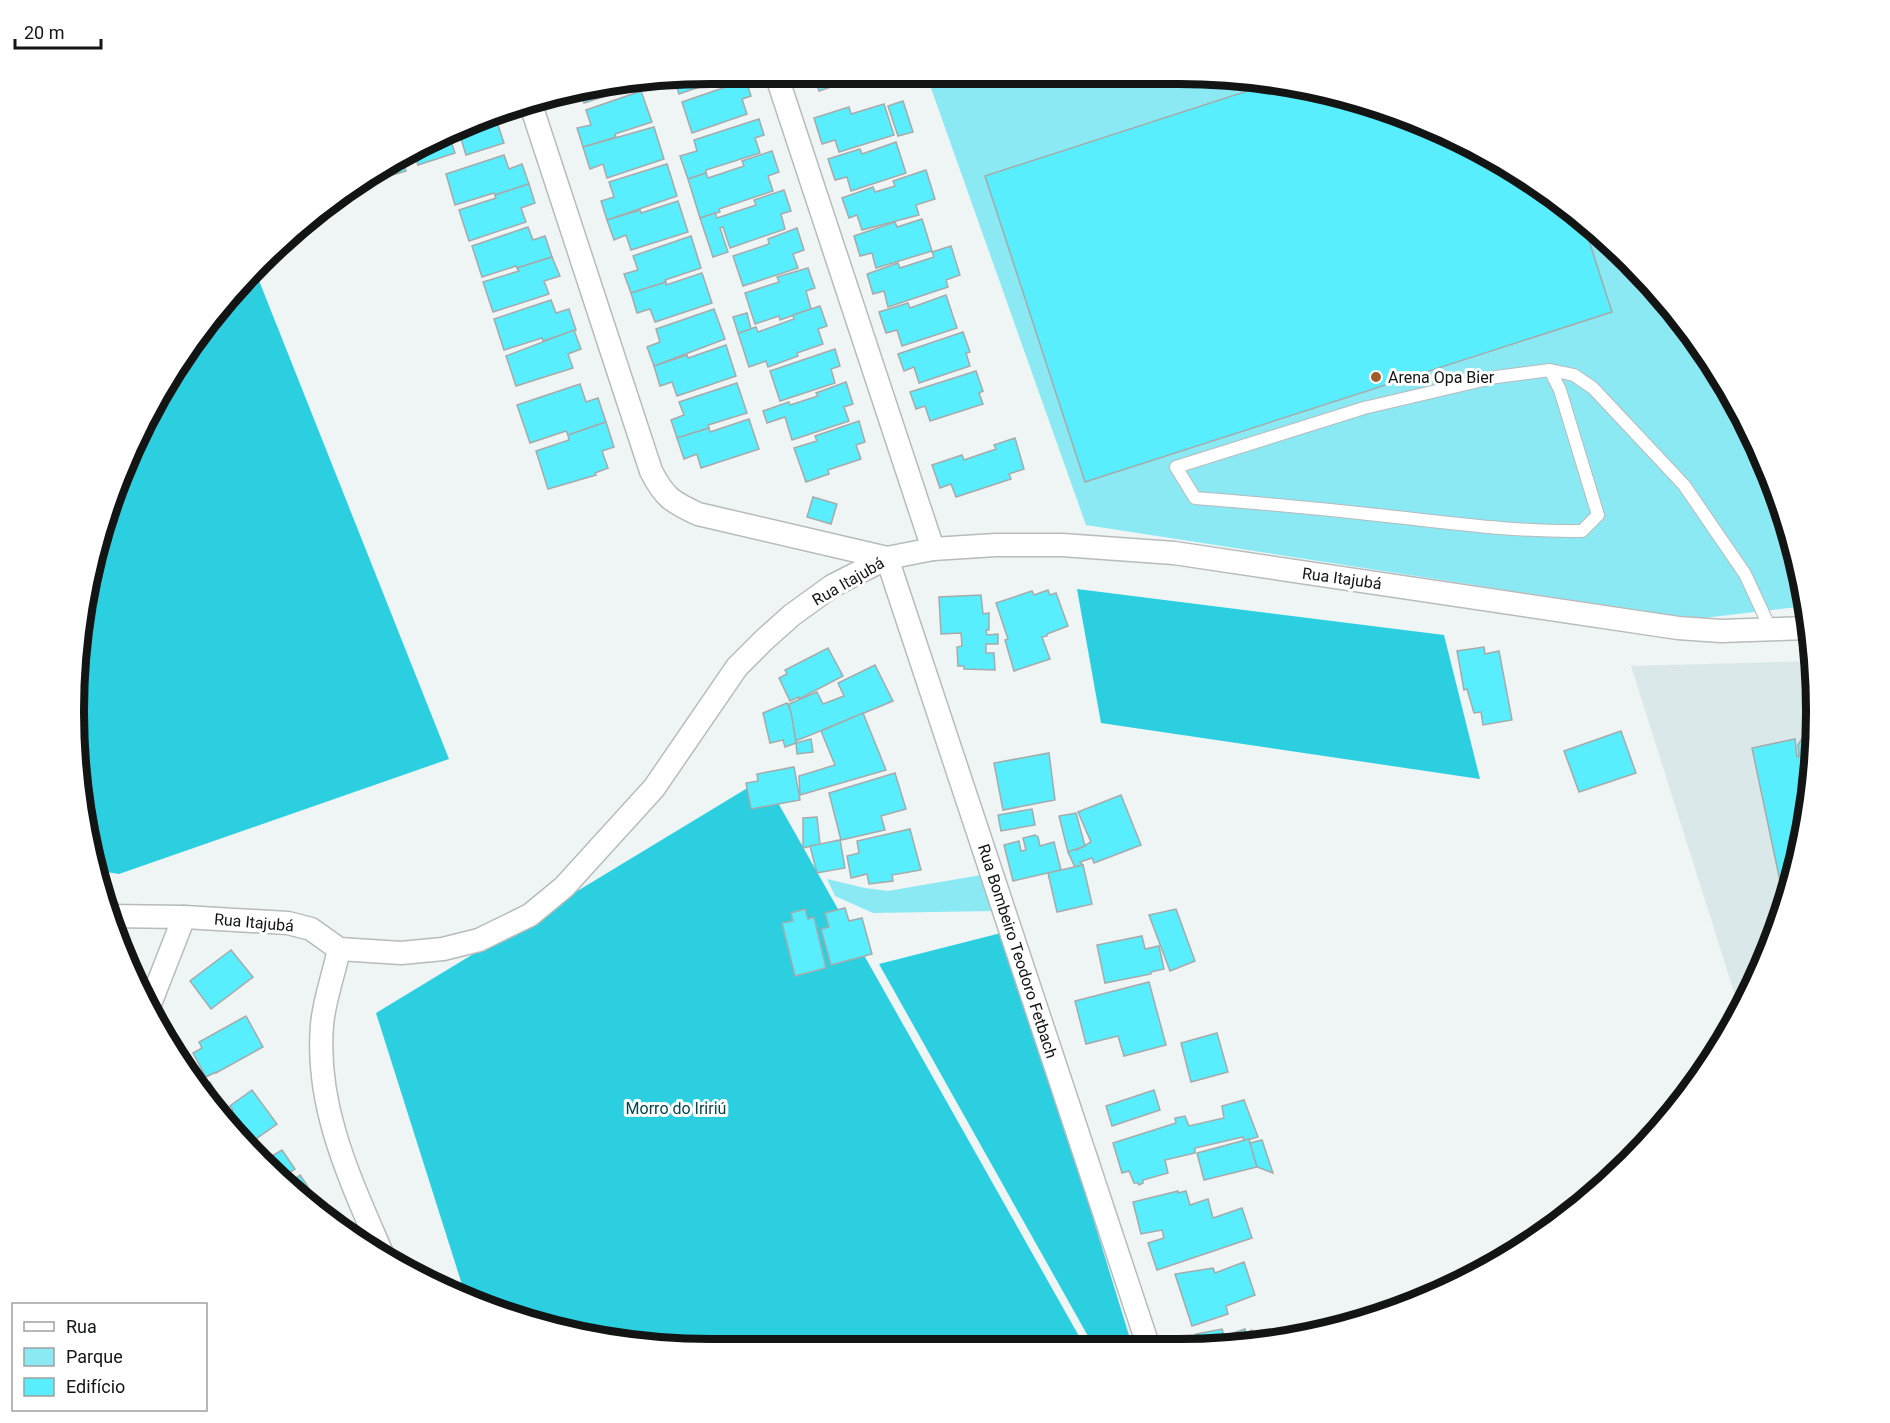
<svg xmlns="http://www.w3.org/2000/svg" width="1890" height="1423" viewBox="0 0 1890 1423" font-family="Roboto,sans-serif">
<style>
.built{fill:#dae8e9}
.green{fill:#8be9f4}
.forest{fill:#2ccfdf}
.building{fill:#58eefe;stroke:#a6aaab;stroke-width:1.5}
.lines{fill:none;stroke-linecap:round;stroke-linejoin:round}
.service-casing{stroke:#b7bbbc;stroke-width:14}
.minor-casing{stroke:#b7bbbc;stroke-width:25}
.service{stroke:#fff;stroke-width:12}
.minor{stroke:#fff;stroke-width:22}
.poi-dot{fill:#9e5d29;stroke:#fff;stroke-width:2}
.labels{text-anchor:middle;stroke-width:6;stroke-linejoin:round;paint-order:stroke}
.poi-label{font-size:16px;fill:#131515;stroke:#fff;text-anchor:start}
.street-label{font-size:16px;fill:#131515;stroke:#fff}
.park-label{font-size:16px;fill:#00474e;stroke:#fff}
.rim{fill:none;stroke:#131515;stroke-width:8}
</style>
<rect width="100%" height="100%" fill="#eff4f4"/>
<!-- built -->
<polygon class="built" points="1814,661 1815,670 1811,795 1783,917 1740,1011 1631,666"/>
<!-- green -->
<g class="green">
<polygon points="926,74 1220,75 1343,95 1460,139 1533,181 1629,260 1685,323 1751,430 1795,547 1805,606 1695,619 1086,525"/>
<polygon points="981,875 993,911 873,913 835,896 827,879 865,888 888,891"/>
</g>
<!-- forest -->
<g class="forest">
<polygon points="254,268 449,759 119,874 94,870 75,754 86,587 139,429 205,323"/>
<polygon points="1077,589 1444,635 1480,779 1101,723"/>
<polygon points="764,778 1084,1345 669,1348 546,1328 465,1294 376,1013"/>
<polygon points="1005,932 1132,1345 1093,1345 879,964"/>
</g>
<!-- building -->
<g class="building">
<polygon points="712,74 734,74 735,75 679,94 674,78"/>
<polygon points="799,74 869,74 819,91 814,76 801,80"/>
<polygon points="746,80 751,96 742,99 747,114 692,133 682,102"/>
<polygon points="639,83 640,85 584,103 580,91"/>
<polygon points="1272,83 1343,95 1460,139 1533,181 1583,222 1612,312 1085,482 985,176"/>
<polygon points="641,91 652,122 615,134 616,137 583,147 577,128 591,125 586,110"/>
<polygon points="903,101 913,132 898,136 888,106"/>
<polygon points="884,104 894,135 839,152 835,140 822,144 814,118 849,107 851,114"/>
<polygon points="495,116 504,143 466,155 459,132"/>
<polygon points="759,119 764,135 755,138 760,153 706,170 706,173 688,179 680,156 697,151 694,140"/>
<polygon points="654,127 664,159 607,178 603,164 590,169 583,147"/>
<polygon points="449,135 455,153 418,165 413,151"/>
<polygon points="896,142 906,173 851,191 847,177 835,180 828,159 860,149 862,154"/>
<polygon points="772,151 779,172 768,176 773,191 719,209 720,212 700,218 688,179 706,173 708,178 744,166 742,161"/>
<polygon points="401,155 406,171 369,182 368,178 392,159"/>
<polygon points="504,155 509,169 522,164 529,184 495,195 494,193 455,205 446,174"/>
<polygon points="667,164 677,196 607,220 601,201 614,197 609,182"/>
<polygon points="926,170 935,199 916,205 919,215 862,230 857,215 849,218 842,198 873,187 875,192 895,186 893,181"/>
<polygon points="529,184 535,203 521,208 526,222 469,241 459,210 496,198 495,195"/>
<polygon points="784,190 791,211 781,214 785,229 730,248 723,227 720,228 728,252 713,257 700,218 715,213 717,218 756,205 754,200"/>
<polygon points="678,201 688,232 631,250 626,235 614,240 607,220 640,210 641,213"/>
<polygon points="922,219 932,251 876,268 872,253 860,256 854,236 895,222 897,227"/>
<polygon points="528,227 533,240 545,236 552,257 517,268 516,266 482,277 472,246"/>
<polygon points="797,228 804,250 793,254 798,268 743,286 733,256 769,244 768,239"/>
<polygon points="691,236 701,268 665,280 666,282 631,293 624,274 638,270 633,256"/>
<polygon points="951,246 960,275 946,280 948,287 888,307 884,291 873,294 867,274 898,263 900,268 934,257 932,252"/>
<polygon points="552,257 560,276 544,281 549,294 493,312 483,282 519,271 517,268"/>
<polygon points="808,268 815,288 806,291 811,309 780,320 779,316 755,324 745,293 779,282 777,277"/>
<polygon points="702,273 712,303 655,322 650,309 637,313 631,293 666,282 666,285"/>
<polygon points="946,295 957,328 902,346 897,330 886,333 879,312 908,303 910,308"/>
<polygon points="551,300 556,313 569,309 576,330 543,341 542,338 504,350 494,319"/>
<polygon points="820,306 827,326 818,329 823,344 797,353 798,356 768,367 766,361 749,367 738,333 756,327 758,332 794,319 793,315"/>
<polygon points="714,309 725,339 654,366 647,347 660,342 656,329"/>
<polygon points="747,313 751,329 738,333 733,317"/>
<polygon points="574,330 581,349 568,354 573,368 516,386 506,356"/>
<polygon points="963,332 970,352 966,353 970,366 919,383 914,367 904,371 898,354"/>
<polygon points="726,345 736,376 677,396 672,382 660,386 654,366 687,355 688,358"/>
<polygon points="835,349 840,366 831,369 835,383 780,401 770,371"/>
<polygon points="976,371 983,391 979,393 983,404 930,421 925,406 916,409 910,392"/>
<polygon points="846,382 853,404 844,407 849,421 792,440 785,417 767,423 763,411 789,402 790,405 818,396 816,393"/>
<polygon points="737,383 747,413 708,425 709,428 677,438 671,420 684,415 679,402"/>
<polygon points="580,384 586,402 598,398 606,422 568,435 566,431 530,443 517,405"/>
<polygon points="749,419 759,449 701,468 697,454 684,459 677,438 709,428 710,432"/>
<polygon points="859,421 865,442 856,445 861,459 828,470 829,474 806,482 794,448 817,441 815,436"/>
<polygon points="606,422 614,447 602,451 608,468 595,473 596,475 548,489 536,451 569,440 568,435"/>
<polygon points="1015,438 1024,469 1009,474 1011,479 956,497 951,484 940,488 932,465 962,455 964,460 996,449 994,445"/>
<polygon points="813,497 837,504 831,524 807,517"/>
<polygon points="1048,590 1050,595 1056,593 1068,626 1047,634 1047,636 1042,637 1050,659 1014,671 1005,640 1008,639 996,603 1032,591 1034,595"/>
<polygon points="981,595 983,614 989,613 989,630 986,630 987,635 998,634 998,644 986,644 986,653 994,653 995,670 964,669 964,666 958,666 957,647 962,646 961,633 941,634 939,597"/>
<polygon points="1484,647 1485,654 1499,651 1512,720 1483,725 1481,712 1474,713 1467,689 1464,690 1457,651"/>
<polygon points="828,648 843,676 799,699 799,697 790,701 779,678 787,674 785,670"/>
<polygon points="875,665 893,701 796,741 789,704 817,692 823,704 844,696 838,683"/>
<polygon points="787,703 791,712 796,743 785,747 783,740 770,743 763,713"/>
<polygon points="863,713 886,770 800,795 799,776 835,765 821,731"/>
<polygon points="1621,731 1636,773 1579,792 1564,751"/>
<polygon points="1813,733 1811,795 1785,905 1752,748 1795,739 1797,757 1799,756 1798,745 1804,735"/>
<polygon points="811,739 813,752 797,754 796,743"/>
<polygon points="1049,753 1055,800 1003,810 994,763"/>
<polygon points="794,767 800,800 751,809 746,783 758,781 757,774"/>
<polygon points="895,773 906,809 881,816 885,830 841,840 829,793"/>
<polygon points="1121,795 1141,845 1094,863 1092,858 1080,862 1083,865 1075,867 1068,852 1076,848 1077,850 1091,842 1078,812"/>
<polygon points="1032,809 1035,825 1001,831 998,815"/>
<polygon points="1076,813 1085,846 1068,852 1059,816"/>
<polygon points="817,817 820,844 803,848 803,818"/>
<polygon points="910,829 921,870 892,875 893,881 869,884 867,874 851,878 847,856 859,853 857,841"/>
<polygon points="1035,835 1038,837 1040,846 1054,842 1061,870 1013,881 1004,845 1019,841 1021,851 1026,850 1023,838"/>
<polygon points="840,840 845,868 817,873 810,846"/>
<polygon points="1083,865 1092,904 1057,912 1048,873"/>
<polygon points="845,908 849,921 862,918 872,954 831,965 821,929 829,927 825,913"/>
<polygon points="805,909 808,919 814,917 826,968 795,976 782,923 793,921 791,913"/>
<polygon points="1176,909 1195,961 1170,971 1149,915"/>
<polygon points="1142,936 1145,949 1159,946 1164,969 1151,972 1151,974 1105,983 1097,945"/>
<polygon points="231,950 253,977 211,1009 190,981"/>
<polygon points="1149,982 1166,1045 1124,1056 1118,1036 1086,1044 1075,1001"/>
<polygon points="246,1016 263,1047 216,1073 216,1072 206,1077 193,1053 202,1048 199,1042"/>
<polygon points="1217,1033 1228,1072 1191,1082 1181,1043"/>
<polygon points="210,1082 222,1103 213,1108 199,1088"/>
<polygon points="252,1090 277,1124 253,1141 246,1131 239,1136 223,1118 233,1110 230,1106"/>
<polygon points="1154,1090 1160,1110 1112,1126 1106,1106"/>
<polygon points="1244,1100 1258,1137 1244,1141 1243,1137 1195,1148 1195,1153 1165,1160 1168,1173 1143,1180 1143,1183 1139,1185 1138,1183 1134,1183 1129,1171 1122,1173 1113,1143 1176,1123 1175,1118 1185,1116 1189,1126 1224,1118 1222,1106"/>
<polygon points="1249,1139 1257,1167 1204,1180 1197,1153"/>
<polygon points="1262,1140 1273,1173 1257,1167 1250,1143"/>
<polygon points="282,1150 295,1169 280,1179 259,1157 264,1154 267,1159"/>
<polygon points="300,1175 323,1209 319,1212 286,1186"/>
<polygon points="1178,1191 1178,1193 1186,1191 1190,1205 1208,1199 1213,1218 1242,1208 1252,1238 1157,1270 1148,1243 1164,1238 1162,1230 1141,1234 1133,1202"/>
<polygon points="1244,1262 1255,1295 1226,1306 1228,1314 1192,1326 1175,1274 1213,1268 1215,1273"/>
<polygon points="1310,1324 1312,1331 1261,1344 1260,1341"/>
<polygon points="1222,1329 1224,1336 1245,1329 1246,1333 1252,1330 1257,1344 1200,1344 1196,1334"/>
</g>
<g class="lines">
<!-- service casing -->
<g class="service-casing">
<path id="service" d="M1550 370 1560 390 1598 515 1582 531C1516 532 1452 523 1387 516 1323 509 1259 503 1195 498L1176 467 1364 408 1496 377 1550 370 1574 375 1593 388 1684 485 1745 574 1771 630"/>
</g>
<!-- minor casing -->
<g class="minor-casing">
<g id="minor">
<polyline points="776,74 933,549"/>
<path d="M530 102 651 471C664 497 672 502 698 514L887 558"/>
<polyline points="887,558 1148,1345"/>
<polyline points="109,916 184,917 288,923 311,929 339,949 401,953 443,949 479,940 530,915 564,887 654,788 737,667 764,640 792,615 832,586 887,558 933,549 996,545 1062,545 1174,553 1678,628 1721,631 1808,628"/>
<path d="M339 949C334 974 324 1000 322 1025 315 1109 352 1183 384 1258"/>
<polyline points="150,1004 184,917"/>
</g>
</g>
<!-- service -->
<use href="#service" class="service"/>
<!-- minor -->
<use href="#minor" class="minor"/>
</g>
<!-- markers -->
<circle class="poi-dot" cx="1376" cy="377" r="6"/>
<g class="labels">
<!-- poi labels -->
<g class="poi-label">
<text x="1388" y="383">Arena Opa Bier</text>
</g>
<!-- street labels -->
<g class="street-label">
<text transform="translate(1342 578) rotate(8)" y="6">Rua Itajubá</text>
<text transform="translate(848 581) rotate(-30)" y="6">Rua Itajubá</text>
<text transform="translate(254 922) rotate(5)" y="6">Rua Itajubá</text>
<text transform="translate(1018 951) rotate(72)" y="6">Rua Bombeiro Teodoro Fetbach</text>
</g>
<!-- park labels -->
<g class="park-label">
<text x="676" y="1114">Morro do Iririú</text>
</g>
</g>
<!-- crop -->
<path d="M0 0H1890V1423H0ZM711 84H1179A627 627 0 0 1 1806 711V712A627 627 0 0 1 1179 1339H711A627 627 0 0 1 84 712V711A627 627 0 0 1 711 84Z" fill="#fff" fill-rule="evenodd"/>
<path class="rim" d="M711 84H1179A627 627 0 0 1 1806 711V712A627 627 0 0 1 1179 1339H711A627 627 0 0 1 84 712V711A627 627 0 0 1 711 84Z"/>
<!-- legend -->
<rect x="12" y="1303" width="195" height="108" fill="#ffffff" stroke="#a1a1a1" stroke-width="1.5"/>
<rect x="24" y="1322" width="30" height="9" fill="#ffffff" stroke="#a1a1a1" stroke-width="1.5"/>
<text x="66" y="1333" font-size="18" fill="#131515">Rua</text>
<rect x="24" y="1348" width="30" height="18" fill="#8be9f4" stroke="#a1a1a1" stroke-width="1.5"/>
<text x="66" y="1363" font-size="18" fill="#131515">Parque</text>
<rect x="24" y="1378" width="30" height="18" fill="#58eefe" stroke="#a1a1a1" stroke-width="1.5"/>
<text x="66" y="1393" font-size="18" fill="#131515">Edifício</text>
<!-- scale -->
<path d="M15 39v9h86v-9" fill="none" stroke="#131515" stroke-width="3"/>
<text x="24" y="39" font-size="18" fill="#131515" stroke="#ffffff" stroke-width="4.5" paint-order="stroke">20 m</text>
</svg>
